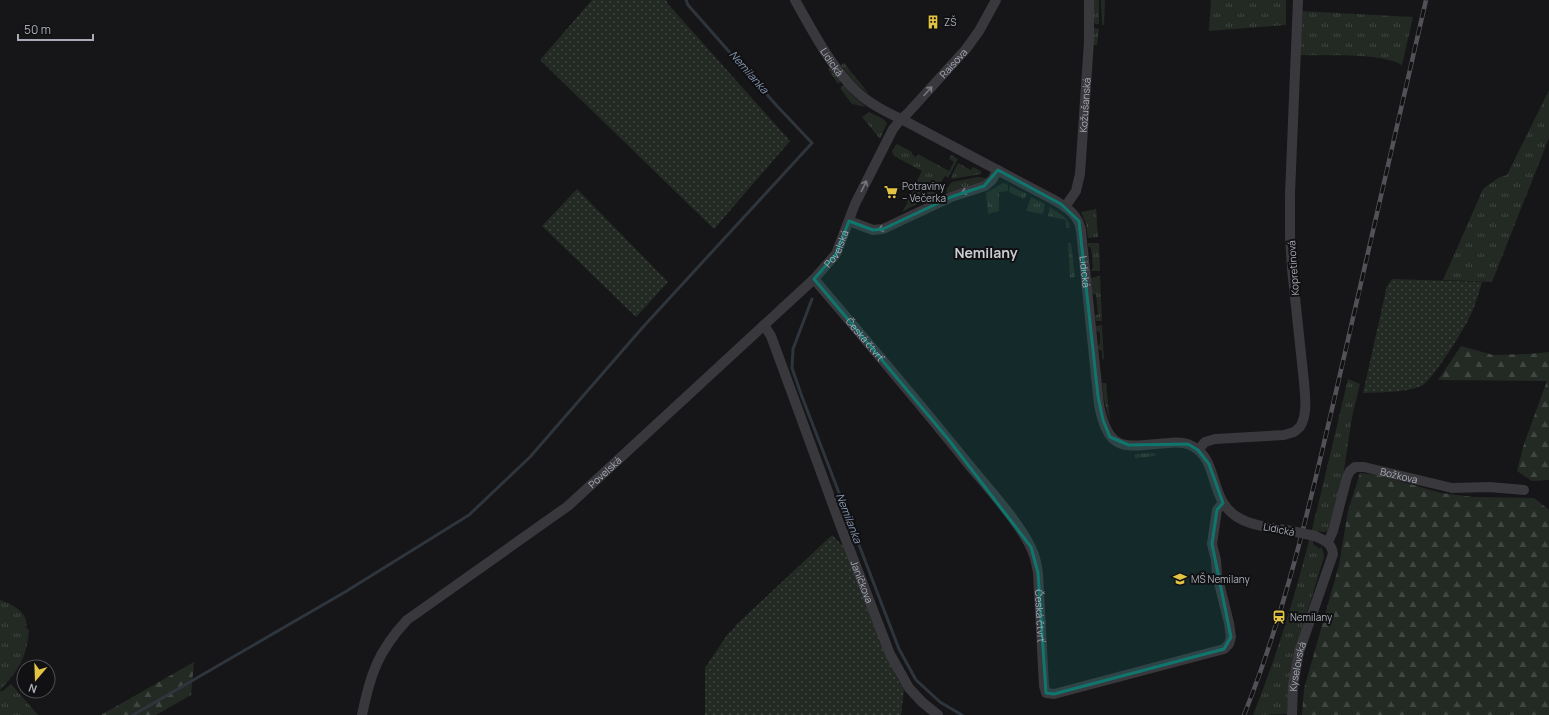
<svg xmlns="http://www.w3.org/2000/svg" width="1549" height="715" viewBox="0 0 1549 715" font-family="Manrope,sans-serif">
<style>
.grass{fill:url(#grass-tufts)}
.forest{fill:url(#forest-firs)}
.garden{fill:url(#garden-dots)}
.lines{fill:none;stroke-linecap:round;stroke-linejoin:round}
.stream{stroke:#2f353d;stroke-width:3}
.street{stroke:#38383d;stroke-width:10}
.rail-casing{stroke:#515157;stroke-width:4.5}
.rail{stroke:#111113;stroke-width:3;stroke-dasharray:9;stroke-linecap:butt}
.street-bridge{stroke:#38383d;stroke-width:10}
.oneway{stroke:#767880}
.marked{fill:#0f766e;fill-opacity:0.2;stroke:#0f766e;stroke-width:3;stroke-linejoin:round}
.labels{text-anchor:middle;stroke-width:4;stroke-linejoin:round;paint-order:stroke}
.poi-label{font-size:10px;fill:#a9acb7;stroke:#111113;text-anchor:start}
.street-label{font-size:10px;fill:#a9acb7;stroke:#111113}
.water-label{font-size:11px;font-style:italic;fill:#8394af;stroke:#111113}
.district-label{font-size:14px;font-weight:bold;fill:#cacbd3;stroke:#111113}
</style>
<defs>
<pattern id="grass-tufts" width="24" height="20" patternUnits="userSpaceOnUse"><rect width="24" height="20" fill="#232a24"/><path d="M3 7l-1-3M5 7V3M7 7l1-3M15 17l-1-3M17 17v-4M19 17l1-3" fill="none" stroke="#404642"/></pattern>
<pattern id="forest-firs" width="22" height="20" patternUnits="userSpaceOnUse"><rect width="22" height="20" fill="#232a24"/><path d="M5 1l3.5 6h-7zM16 11l3.5 6h-7z" fill="#404642"/></pattern>
<pattern id="garden-dots" width="8" height="8" patternUnits="userSpaceOnUse"><rect width="8" height="8" fill="#232a24"/><path d="M2 2h.1M6 6h.1" fill="none" stroke="#404642" stroke-width="1.8" stroke-linecap="round"/></pattern>
</defs>
<rect width="100%" height="100%" fill="#161618"/>
<!-- grass -->
<g class="grass">
<polygon points="1094,0 1099,0 1099,24 1095,24 1094,21"/>
<polygon points="1101,0 1105,0 1104,25 1102,25"/>
<polygon points="1211,0 1286,0 1286,25 1209,31"/>
<path d="M1300 11 1413 17 1402 65C1379 52 1327 56 1300 55Z"/>
<polygon points="1094,28 1099,29 1097,45 1092,45"/>
<path d="M844 63 869 94C858 87 849 76 841 65Z"/>
<polygon points="830,67 841,81 838,84 828,69"/>
<polygon points="844,85 854,97 866,107 852,104 840,88"/>
<polygon points="1549,90 1549,138 1492,282 1443,280 1483,189 1498,178 1507,175"/>
<polygon points="869,112 883,119 887,123 880,139 862,117"/>
<polygon points="897,144 912,152 912,154 916,157 918,154 949,171 954,162 949,159 951,155 958,159 948,178 945,176 941,182 945,186 942,190 902,212 908,202 906,201 922,171 894,156 892,151"/>
<polygon points="958,163 971,170 973,167 981,171 981,174 952,179 951,178"/>
<polygon points="978,177 986,178 983,183 946,193 947,188 952,182"/>
<polygon points="1003,183 1008,185 1008,191 999,192 999,211 988,214 986,193"/>
<polygon points="1010,186 1027,194 1024,199 1009,192"/>
<polygon points="1031,197 1045,204 1043,214 1026,211"/>
<path d="M1050 207C1058 213 1069 217 1070 228H1066V220L1048 216Z"/>
<polygon points="1096,209 1098,237 1088,238 1086,224 1081,212"/>
<polygon points="1068,243 1071,243 1075,277 1070,278"/>
<polygon points="1088,243 1099,243 1100,271 1091,271 1093,267 1091,248 1088,246"/>
<polygon points="1100,276 1102,321 1096,321 1095,316 1098,314 1096,295 1092,293 1091,278"/>
<polygon points="1102,325 1104,360 1102,358 1102,351 1098,349 1098,346 1100,343 1100,333 1096,330 1096,326"/>
<path d="M1348 379 1360 384 1352 417 1343 477 1328 531 1324 532 1316 531 1313 544 1320 549 1322 547 1324 557 1293 659 1289 680 1287 714 1253 715C1297 607 1321 492 1348 379Z"/>
<polygon points="1102,383 1106,383 1110,422 1104,400"/>
<polygon points="1154,453 1156,456 1135,458 1135,454"/>
<path d="M0 600C12 604 30 613 26 628L29 630C27 657 18 672 0 690Z"/>
<polygon points="11,684 38,715 0,715 0,691 3,691"/>
</g>
<!-- forest -->
<g class="forest">
<polygon points="1461,346 1493,355 1528,354 1549,352 1549,480 1532,481 1517,471 1524,444 1547,381 1438,380"/>
<polygon points="1360,473 1379,475 1441,493 1473,497 1534,498 1549,510 1549,715 1302,715 1304,689 1339,565 1348,511"/>
<polygon points="194,662 191,695 156,715 101,715"/>
</g>
<!-- garden -->
<g class="garden">
<polygon points="592,0 666,0 668,4 790,141 714,229 540,60"/>
<polygon points="577,189 668,282 636,317 542,226"/>
<path d="M1392 279 1482 282C1479 293 1475 306 1470 316 1464 329 1432 382 1421 386 1403 393 1382 392 1363 393L1387 286Z"/>
<polygon points="832,535 847,550 896,676 904,690 901,715 705,715 705,668 727,635 735,627 735,626"/>
</g>
<g class="lines">
<!-- stream -->
<g class="stream">
<polyline points="812,299 793,349 792,368 801,394 899,649 916,680 940,702 962,715"/>
<polyline points="133,715 345,592 469,515 530,457 643,327 812,143 777,106 688,5 686,0"/>
</g>
<!-- street -->
<g class="street">
<path id="s1" d="M795 0C812 30 832 69 858 93 876 109 899 117 920 129 966 153 1011 177 1056 201 1069 209 1079 216 1081 231L1099 405C1109 455 1126 446 1168 443 1177 442 1185 442 1192 446 1220 460 1208 501 1239 518 1255 527 1275 528 1292 531"/>
<path id="s2" d="M1065 207 1076 191 1080 174 1089 41V0"/>
<polyline points="849,221 873,230 883,229 951,197 985,186 992,180 998,170"/>
<path id="s3" d="M814 279C865 339 916 399 965 460 985 485 1024 526 1034 555 1036 561 1037 567 1038 573L1044 686 1046 693 1054 694 1224 649 1229 644 1231 637 1229 623 1217 575 1216 560 1212 544 1217 510 1223 503"/>
<path id="s4" d="M764 325 771 336 841 527 890 654 909 688 922 702 938 715"/>
<path d="M1198 450 1205 442 1215 439 1284 435 1294 432 1300 427C1308 414 1305 396 1304 382L1292 269 1290 237V194L1298 0"/>
<path id="s5" d="M1328 542 1333 531 1347 477 1350 471 1355 467H1364L1452 488 1489 487 1524 490"/>
<path id="s6" d="M362 715C370 675 378 651 407 620L568 506 814 279 836 254 855 204 893 129 901 119 907 114 966 49 979 31 996 0"/>
<path id="s7" d="M1292 715 1293 685 1299 652 1333 554C1332 543 1324 540 1315 536"/>
</g>
<!-- rail casing -->
<g class="rail-casing">
<path id="rail" d="M1244 715C1287 608 1312 495 1338 383 1368 256 1396 128 1426 0"/>
</g>
<!-- rail -->
<use href="#rail" class="rail"/>
<!-- street-bridge -->
<polyline class="street-bridge" points="1292,531 1315,536"/>
</g>
<!-- one-way arrows -->
<defs><path id="oneway-shaft" d="M-6 0H5M1.5-3L5.5 0L1.5 3" fill="none" stroke-width="1.6" stroke-linecap="round" stroke-linejoin="round"/></defs>
<g class="oneway">
<use href="#oneway-shaft" transform="translate(928 91) rotate(-48)"/>
<use href="#oneway-shaft" transform="translate(864 186) rotate(-64)"/>
<use href="#oneway-shaft" transform="translate(967 191) rotate(164)"/>
<use href="#oneway-shaft" transform="translate(884 228) rotate(162)"/>
</g>
<!-- marked area -->
<path class="marked" d="M998 170 1061 204 1079 221 1098 396 1103 420 1110 437 1129 445 1188 444 1198 450 1209 464 1223 503 1217 510 1212 544 1231 637 1224 649 1054 694 1046 693 1038 573 1031 547 948 439 814 279 836 254 849 221 873 230 883 229 951 197 984 186Z"/>
<!-- icons -->
<defs>
<g id="building-bare" transform="scale(1.08)"><path d="M-4-6H4V6H1V3H-1V6H-4ZM-2.5-4.3h1.7v1.8h-1.7ZM.8-4.3h1.7v1.8H.8ZM-2.5-1h1.7V.8h-1.7ZM.8-1h1.7V.8H.8Z" fill="#e3c343" stroke="#111113" stroke-width="2.5" paint-order="stroke"/></g>
<g id="supermarket-bare" transform="scale(1.08)"><path d="M-6-5.5h2.5l.6 2H6L4.5 2H-2.5L-4.4-4H-6ZM-1.5 3.2a1.3 1.3 0 1 0 .1 0ZM3 3.2a1.3 1.3 0 1 0 .1 0Z" fill="#e3c343" stroke="#111113" stroke-width="2.5" paint-order="stroke"/></g>
<g id="school-bare" transform="scale(1.08)"><path d="M0-5L7-2L0 1L-7-2ZM-4 1L0 2.5L4 1V4Q0 6-4 4Z" fill="#e3c343" stroke="#111113" stroke-width="2.5" paint-order="stroke"/></g>
<g id="station-bare" transform="scale(1.08)"><path d="M-3-6H3Q5-6 5-4V2Q5 4 3 4L4.5 6H3L1.5 4h-3L-3 6H-4.5L-3 4Q-5 4-5 2V-4Q-5-6-3-6ZM-3.5-4v3h7v-3ZM-3.5 1v1.5H-2V1ZM2 1v1.5H3.5V1Z" fill="#e3c343" stroke="#111113" stroke-width="2.5" paint-order="stroke"/></g>
</defs>
<g fill-rule="evenodd">
<use href="#building-bare" x="933" y="22"/>
<use href="#supermarket-bare" x="891" y="192"/>
<use href="#school-bare" x="1180" y="579"/>
<use href="#station-bare" x="1279" y="617"/>
</g>
<g class="labels">
<!-- poi labels -->
<g class="poi-label">
<text x="944" y="26">ZŠ</text>
<text x="902" y="190">Potraviny<tspan x="902" dy="12">– Večerka</tspan></text>
<text x="1191" y="583">MŠ Nemilany</text>
<text x="1290" y="621">Nemilany</text>
</g>
<!-- street labels -->
<g class="street-label">
<text dy="4" stroke="none"><textPath href="#s1" startOffset="72">Lidická</textPath></text>
<text dy="4" stroke="none"><textPath href="#s6" startOffset="899">Raisova</textPath></text>
<text dy="4" stroke="none"><textPath href="#s2" startOffset="106">Kožušanská</textPath></text>
<text dy="4" stroke="none"><textPath href="#s6" startOffset="677">Povelská</textPath></text>
<text transform="translate(1293 268) rotate(-94)" y="4">Kopretinová</text>
<text dy="4" stroke="none"><textPath href="#s1" startOffset="420">Lidická</textPath></text>
<text dy="4" stroke="none"><textPath href="#s3" startOffset="79">Česká čtvrť</textPath></text>
<text dy="4" stroke="none"><textPath href="#s6" startOffset="354">Povelská</textPath></text>
<text dy="4" stroke="none"><textPath href="#s5" startOffset="126">Božkova</textPath></text>
<text transform="translate(1279 529) rotate(11)" y="4">Lidická</text>
<text dy="4" stroke="none"><textPath href="#s4" startOffset="275">Janíčkova</textPath></text>
<text dy="4" stroke="none"><textPath href="#s3" startOffset="415">Česká čtvrť</textPath></text>
<text dy="4" stroke="none"><textPath href="#s7" startOffset="49">Kyselovská</textPath></text>
</g>
<!-- water labels -->
<g class="water-label">
<text transform="translate(749 72) rotate(49)" y="4">Nemilanka</text>
<text transform="translate(849 518) rotate(69)" y="4">Nemilanka</text>
</g>
<!-- district labels -->
<g class="district-label">
<text x="986" y="258">Nemilany</text>
</g>
</g>
<!-- north arrow -->
<g transform="translate(36 679) rotate(199)"><circle r="19" fill="#111113" stroke="#4e4f55"/>
<path d="M0-3L7 15L0 10L-7 15Z" fill="#e3c343"/>
<text y="-6" font-size="11" font-weight="bold" text-anchor="middle" fill="#a9acb7">N</text>
</g>
<!-- scale -->
<path d="M18 34v6h75v-6" fill="none" stroke="#a9acb7" stroke-width="2"/>
<text x="24" y="34" font-size="12" fill="#a9acb7" stroke="#111113" stroke-width="3" paint-order="stroke">50 m</text>
</svg>
